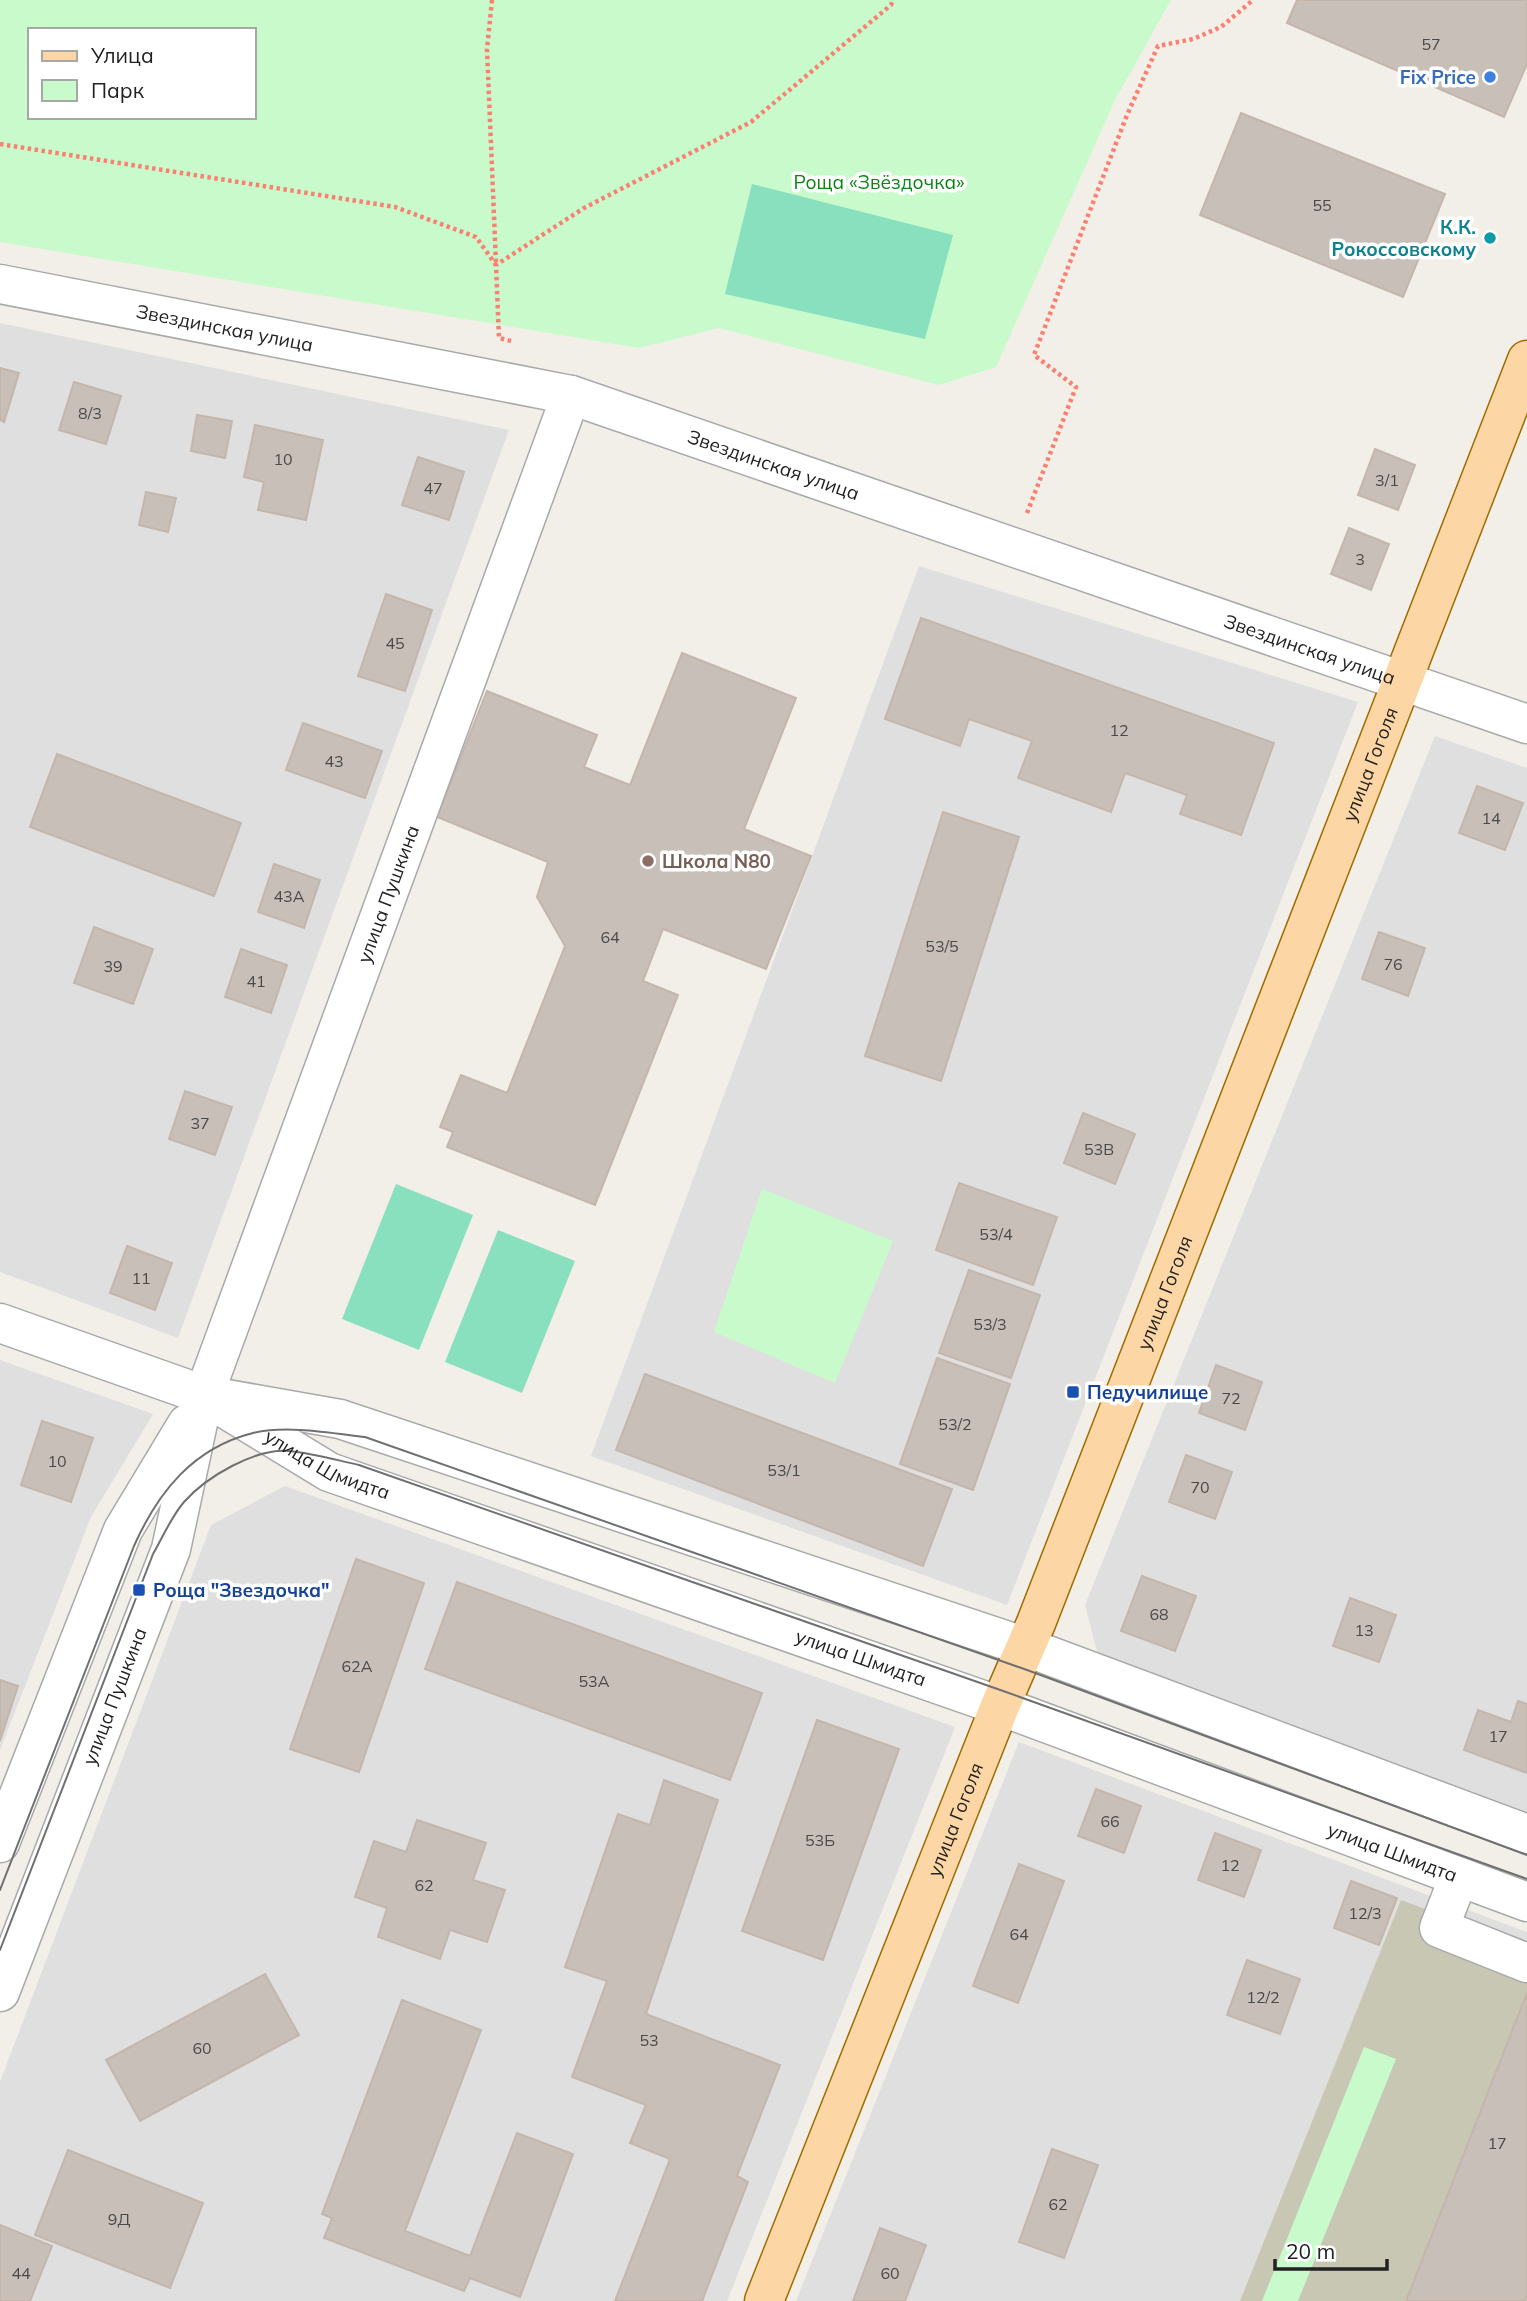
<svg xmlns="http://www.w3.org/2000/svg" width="1527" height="2301" viewBox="0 0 1527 2301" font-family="Mulish,sans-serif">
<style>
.residential{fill:#e0dfdf}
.construction{fill:#c7c7b4}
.park{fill:#c8facc;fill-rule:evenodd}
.pitch{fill:#88e0be}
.building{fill:#c7bfb8;stroke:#c4b6ab;stroke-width:2}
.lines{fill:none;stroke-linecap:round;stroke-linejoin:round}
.minor-casing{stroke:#a9a9a9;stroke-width:41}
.major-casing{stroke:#a06b00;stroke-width:41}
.path{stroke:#fa8072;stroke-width:4.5;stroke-dasharray:3.5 3.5;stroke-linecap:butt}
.minor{stroke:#fff;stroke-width:38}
.major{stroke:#fcd6a4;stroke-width:38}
.tram{stroke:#707070;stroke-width:2}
.shop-dot{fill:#3f7fe0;stroke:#fff;stroke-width:2.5}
.culture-dot{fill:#0f9aa8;stroke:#fff;stroke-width:2.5}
.education-dot{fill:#8d6e63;stroke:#fff;stroke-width:2.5}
.transit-dot{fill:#1a4fb4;stroke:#fff;stroke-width:2.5}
.labels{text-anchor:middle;stroke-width:7;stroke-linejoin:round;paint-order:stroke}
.number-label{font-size:16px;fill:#4b4948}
.shop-label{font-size:19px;font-weight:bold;fill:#366cbe;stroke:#fff;text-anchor:end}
.park-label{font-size:19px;fill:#0c8416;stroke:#fff}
.culture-label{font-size:19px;font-weight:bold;fill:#0d838f;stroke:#fff;text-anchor:end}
.street-label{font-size:19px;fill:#222;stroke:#fff}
.education-label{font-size:19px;font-weight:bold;fill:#785e54;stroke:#fff;text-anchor:start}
.transit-label{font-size:19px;font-weight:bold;fill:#164399;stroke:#fff;text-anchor:start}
</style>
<rect width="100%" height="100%" fill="#f2efe9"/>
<!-- residential -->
<g class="residential">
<polygon points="0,323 509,430 178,1338 0,1272"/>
<polygon points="919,566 1358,702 1007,1605 591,1456"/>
<polygon points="1435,736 1527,768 1527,1819 1099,1659 1085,1605"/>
<polygon points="0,1360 153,1414 91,1517 0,1750"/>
<polygon points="285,1486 955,1727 727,2301 0,2301 0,2082 211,1525"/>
<polygon points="1019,1742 1527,1932 1527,2301 796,2301"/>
</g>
<!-- construction -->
<polygon class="construction" points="1401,1900 1527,1946 1527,2301 1240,2301"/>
<!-- park -->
<g class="park">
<path d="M0 0H1171L1115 100 996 367 939 385 719 328 639 348 0 242ZM30 30H254V117H30Z"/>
<polygon points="762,1189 893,1241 835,1383 714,1332"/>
<polygon points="1364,2047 1396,2059 1298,2301 1262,2301"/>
</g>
<!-- pitch -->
<g class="pitch">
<polygon points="752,184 953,235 925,339 725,294"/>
<polygon points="396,1184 473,1215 419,1350 342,1319"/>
<polygon points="498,1230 575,1261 522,1393 445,1362"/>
</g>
<!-- building -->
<g class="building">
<polygon points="1297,0 1527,0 1527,64 1504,117 1287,23"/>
<polygon points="1241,113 1445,194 1403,297 1200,215"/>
<polygon points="0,368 19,373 4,422 0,420"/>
<polygon points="74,382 121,396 106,444 59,430"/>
<polygon points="197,415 232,421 225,458 191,451"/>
<polygon points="255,425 323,440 306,520 258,510 264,482 244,477"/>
<polygon points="1375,449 1415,465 1398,510 1358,495"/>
<polygon points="418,457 464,472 449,520 402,505"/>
<polygon points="146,492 176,498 168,532 139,525"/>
<polygon points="1349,528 1389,544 1371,590 1331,574"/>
<polygon points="386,594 432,610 405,691 358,676"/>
<polygon points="921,618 1274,743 1241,835 1180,814 1187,795 1125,773 1111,812 1018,778 1032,741 969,719 960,746 885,719"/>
<polygon points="682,653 796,698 744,829 811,856 766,969 663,929 643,981 678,995 595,1205 447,1147 453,1132 440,1127 461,1075 507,1093 565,946 537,897 548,862 437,817 487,691 597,735 584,767 630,785"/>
<polygon points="303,723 382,751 365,798 286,770"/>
<polygon points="57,754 241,823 214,896 30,827"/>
<polygon points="1477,786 1523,803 1505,850 1459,833"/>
<polygon points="943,812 1019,837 941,1081 865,1056"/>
<polygon points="274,864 320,880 304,928 258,912"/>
<polygon points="94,927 153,949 133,1004 74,983"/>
<polygon points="1379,932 1425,948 1408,996 1362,979"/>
<polygon points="241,949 287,965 271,1013 225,997"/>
<polygon points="185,1091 232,1107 215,1155 169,1139"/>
<polygon points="1083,1113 1135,1134 1115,1184 1064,1163"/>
<polygon points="959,1183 1057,1217 1033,1285 936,1250"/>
<polygon points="127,1246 172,1263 155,1310 110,1293"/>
<polygon points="969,1270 1040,1295 1011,1378 939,1353"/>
<polygon points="937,1358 1010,1384 973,1490 900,1464"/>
<polygon points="1216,1365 1262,1382 1245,1430 1199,1413"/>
<polygon points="645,1374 952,1489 923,1566 616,1450"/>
<polygon points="42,1421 93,1438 71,1502 21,1485"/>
<polygon points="1186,1455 1232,1472 1215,1519 1169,1502"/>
<polygon points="356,1559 424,1583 359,1772 290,1749"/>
<polygon points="1142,1576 1196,1596 1175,1651 1121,1631"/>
<polygon points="457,1582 762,1693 730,1780 425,1669"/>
<polygon points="1350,1598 1396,1615 1379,1662 1333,1646"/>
<polygon points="0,1680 18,1686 0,1741"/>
<polygon points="1518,1701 1527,1704 1527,1773 1464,1750 1478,1710 1511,1722"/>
<polygon points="817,1720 899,1749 823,1960 742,1931"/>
<polygon points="664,1780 718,1800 646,2014 780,2065 737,2176 748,2182 702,2301 615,2301 670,2159 630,2143 646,2105 572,2077 607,1981 565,1967 618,1814 650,1825"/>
<polygon points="1096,1789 1141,1806 1124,1853 1078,1836"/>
<polygon points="417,1820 486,1843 473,1880 505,1890 487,1942 450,1930 440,1959 378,1937 387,1908 355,1897 374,1841 406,1852"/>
<polygon points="1215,1833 1261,1850 1244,1897 1198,1880"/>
<polygon points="1019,1864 1064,1881 1018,2003 973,1986"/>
<polygon points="1351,1881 1397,1898 1379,1945 1334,1928"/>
<polygon points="1247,1960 1300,1979 1280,2034 1227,2015"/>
<polygon points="265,1974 299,2035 140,2121 106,2060"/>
<polygon points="1527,1993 1527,2294 1524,2301 1406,2301"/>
<polygon points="402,2000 481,2030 405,2231 470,2256 517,2133 573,2154 520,2297 470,2278 464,2291 324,2238 332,2218 322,2214"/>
<polygon points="1052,2149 1098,2165 1064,2258 1019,2242"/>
<polygon points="68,2150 203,2203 170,2288 35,2235"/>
<polygon points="0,2225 52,2246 30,2301 0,2301"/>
<polygon points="880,2228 926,2245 905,2301 853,2301"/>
</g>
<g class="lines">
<!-- minor casing -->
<g class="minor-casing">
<g id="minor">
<path id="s1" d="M0 284 571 395 1527 724"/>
<polyline points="0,1323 204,1395 340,1419 1026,1647 1527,1834"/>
<path id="s2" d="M221 1406 329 1472 1000 1706 1527 1902"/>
<polyline points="0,1843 123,1530 187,1424"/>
<polyline points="1459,1877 1439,1928 1527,1963"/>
<path id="s3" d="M0 1992 171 1549 204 1395 571 395"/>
</g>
</g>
<!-- major casing -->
<g class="major-casing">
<g id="major">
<path id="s4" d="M764 2301 1000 1706 1036 1623 1527 360"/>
</g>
</g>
<!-- path -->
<g class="path">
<polyline points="492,0 487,49 496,264"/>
<polyline points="0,144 395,207 476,237 496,265"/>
<polyline points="511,341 499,338 496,265 584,208 751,122 891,5 893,0"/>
<polyline points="1027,513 1076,387 1034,355 1127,115 1158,46 1193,39 1221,27 1253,0"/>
</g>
<!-- minor -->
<use href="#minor" class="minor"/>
<!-- major -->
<use href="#major" class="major"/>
<!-- tram -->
<g class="tram">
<path d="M0 1890 134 1546C158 1492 193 1448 253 1433 287 1425 331 1433 365 1437L1027 1670 1527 1855"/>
<path d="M0 1950 153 1554C163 1537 171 1517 184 1502 206 1477 255 1448 289 1451 312 1453 336 1460 359 1465L1006 1692 1527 1879"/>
</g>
</g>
<!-- markers -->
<circle class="shop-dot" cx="1490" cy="77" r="7"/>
<circle class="culture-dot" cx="1490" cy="238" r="7"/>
<circle class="education-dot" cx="648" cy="861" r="7"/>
<g class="transit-dot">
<rect x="1066" y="1385" width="14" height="14" rx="3.5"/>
<rect x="132" y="1583" width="14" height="14" rx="3.5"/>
</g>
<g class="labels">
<!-- number labels -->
<g class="number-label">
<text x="1431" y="50">57</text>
<text x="1322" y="211">55</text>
<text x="90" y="419">8/3</text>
<text x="283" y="465">10</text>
<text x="1387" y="486">3/1</text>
<text x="433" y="494">47</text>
<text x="1360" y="565">3</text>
<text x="395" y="649">45</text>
<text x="1119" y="736">12</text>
<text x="334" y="767">43</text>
<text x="1491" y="824">14</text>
<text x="289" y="902">43А</text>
<text x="610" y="943">64</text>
<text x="942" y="952">53/5</text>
<text x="1393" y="970">76</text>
<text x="113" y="972">39</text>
<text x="256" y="987">41</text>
<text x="200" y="1129">37</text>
<text x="1099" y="1155">53В</text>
<text x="996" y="1240">53/4</text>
<text x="141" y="1284">11</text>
<text x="990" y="1330">53/3</text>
<text x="1231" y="1404">72</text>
<text x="955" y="1430">53/2</text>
<text x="57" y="1467">10</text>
<text x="784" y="1476">53/1</text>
<text x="1200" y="1493">70</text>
<text x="1159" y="1620">68</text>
<text x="1364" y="1636">13</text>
<text x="357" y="1672">62А</text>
<text x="594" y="1687">53А</text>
<text x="1498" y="1742">17</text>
<text x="1110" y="1827">66</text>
<text x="820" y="1846">53Б</text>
<text x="1230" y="1871">12</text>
<text x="424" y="1891">62</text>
<text x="1365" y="1919">12/3</text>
<text x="1019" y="1940">64</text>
<text x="1263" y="2003">12/2</text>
<text x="649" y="2046">53</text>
<text x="202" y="2054">60</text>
<text x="1497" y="2149">17</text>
<text x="1058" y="2210">62</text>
<text x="119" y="2225">9Д</text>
<text x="21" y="2279">44</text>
<text x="890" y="2279">60</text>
</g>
<!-- shop labels -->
<g class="shop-label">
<text x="1476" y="84">Fix Price</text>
</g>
<!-- park labels -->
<g class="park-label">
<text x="879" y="189">Роща «Звёздочка»</text>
</g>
<!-- culture labels -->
<g class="culture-label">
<text x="1476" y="234">К.К.<tspan x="1476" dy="22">Рокоссовскому</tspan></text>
</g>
<!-- street labels -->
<g class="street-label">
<text dy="7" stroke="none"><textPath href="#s1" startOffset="229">Звездинская улица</textPath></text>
<text dy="7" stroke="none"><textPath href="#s1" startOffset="796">Звездинская улица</textPath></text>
<text dy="7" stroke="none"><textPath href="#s1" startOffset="1363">Звездинская улица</textPath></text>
<text dy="7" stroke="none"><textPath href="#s4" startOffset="1652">улица Гоголя</textPath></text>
<text dy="7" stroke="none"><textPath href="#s3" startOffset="1166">улица Пушкина</textPath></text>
<text dy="7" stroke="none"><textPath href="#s4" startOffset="1085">улица Гоголя</textPath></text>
<text dy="7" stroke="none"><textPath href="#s2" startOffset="122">улица Шмидта</textPath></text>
<text dy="7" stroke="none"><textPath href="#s2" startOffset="690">улица Шмидта</textPath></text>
<text dy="7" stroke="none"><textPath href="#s3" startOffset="317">улица Пушкина</textPath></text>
<text dy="7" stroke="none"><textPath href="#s4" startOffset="518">улица Гоголя</textPath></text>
<text dy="7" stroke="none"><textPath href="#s2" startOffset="1256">улица Шмидта</textPath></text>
</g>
<!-- education labels -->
<g class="education-label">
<text x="662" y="868">Школа N80</text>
</g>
<!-- transit labels -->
<g class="transit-label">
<text x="1087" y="1399">Педучилище</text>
<text x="153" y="1597">Роща "Звездочка"</text>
</g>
</g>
<!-- legend -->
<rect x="28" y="28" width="228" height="91" fill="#ffffff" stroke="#a7a7a7" stroke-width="2"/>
<rect x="42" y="51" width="35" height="10" fill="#fcd6a4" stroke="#a7a7a7" stroke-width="2"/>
<text x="91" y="63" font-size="21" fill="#222222">Улица</text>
<rect x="42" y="80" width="35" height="21" fill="#c8facc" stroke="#a7a7a7" stroke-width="2"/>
<text x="91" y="98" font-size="21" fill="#222222">Парк</text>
<!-- scale -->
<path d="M1275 2259v10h112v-10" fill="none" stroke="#222222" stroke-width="3.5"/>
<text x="1286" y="2259" font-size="21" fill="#222222" stroke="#ffffff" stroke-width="5" paint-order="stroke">20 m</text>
</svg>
